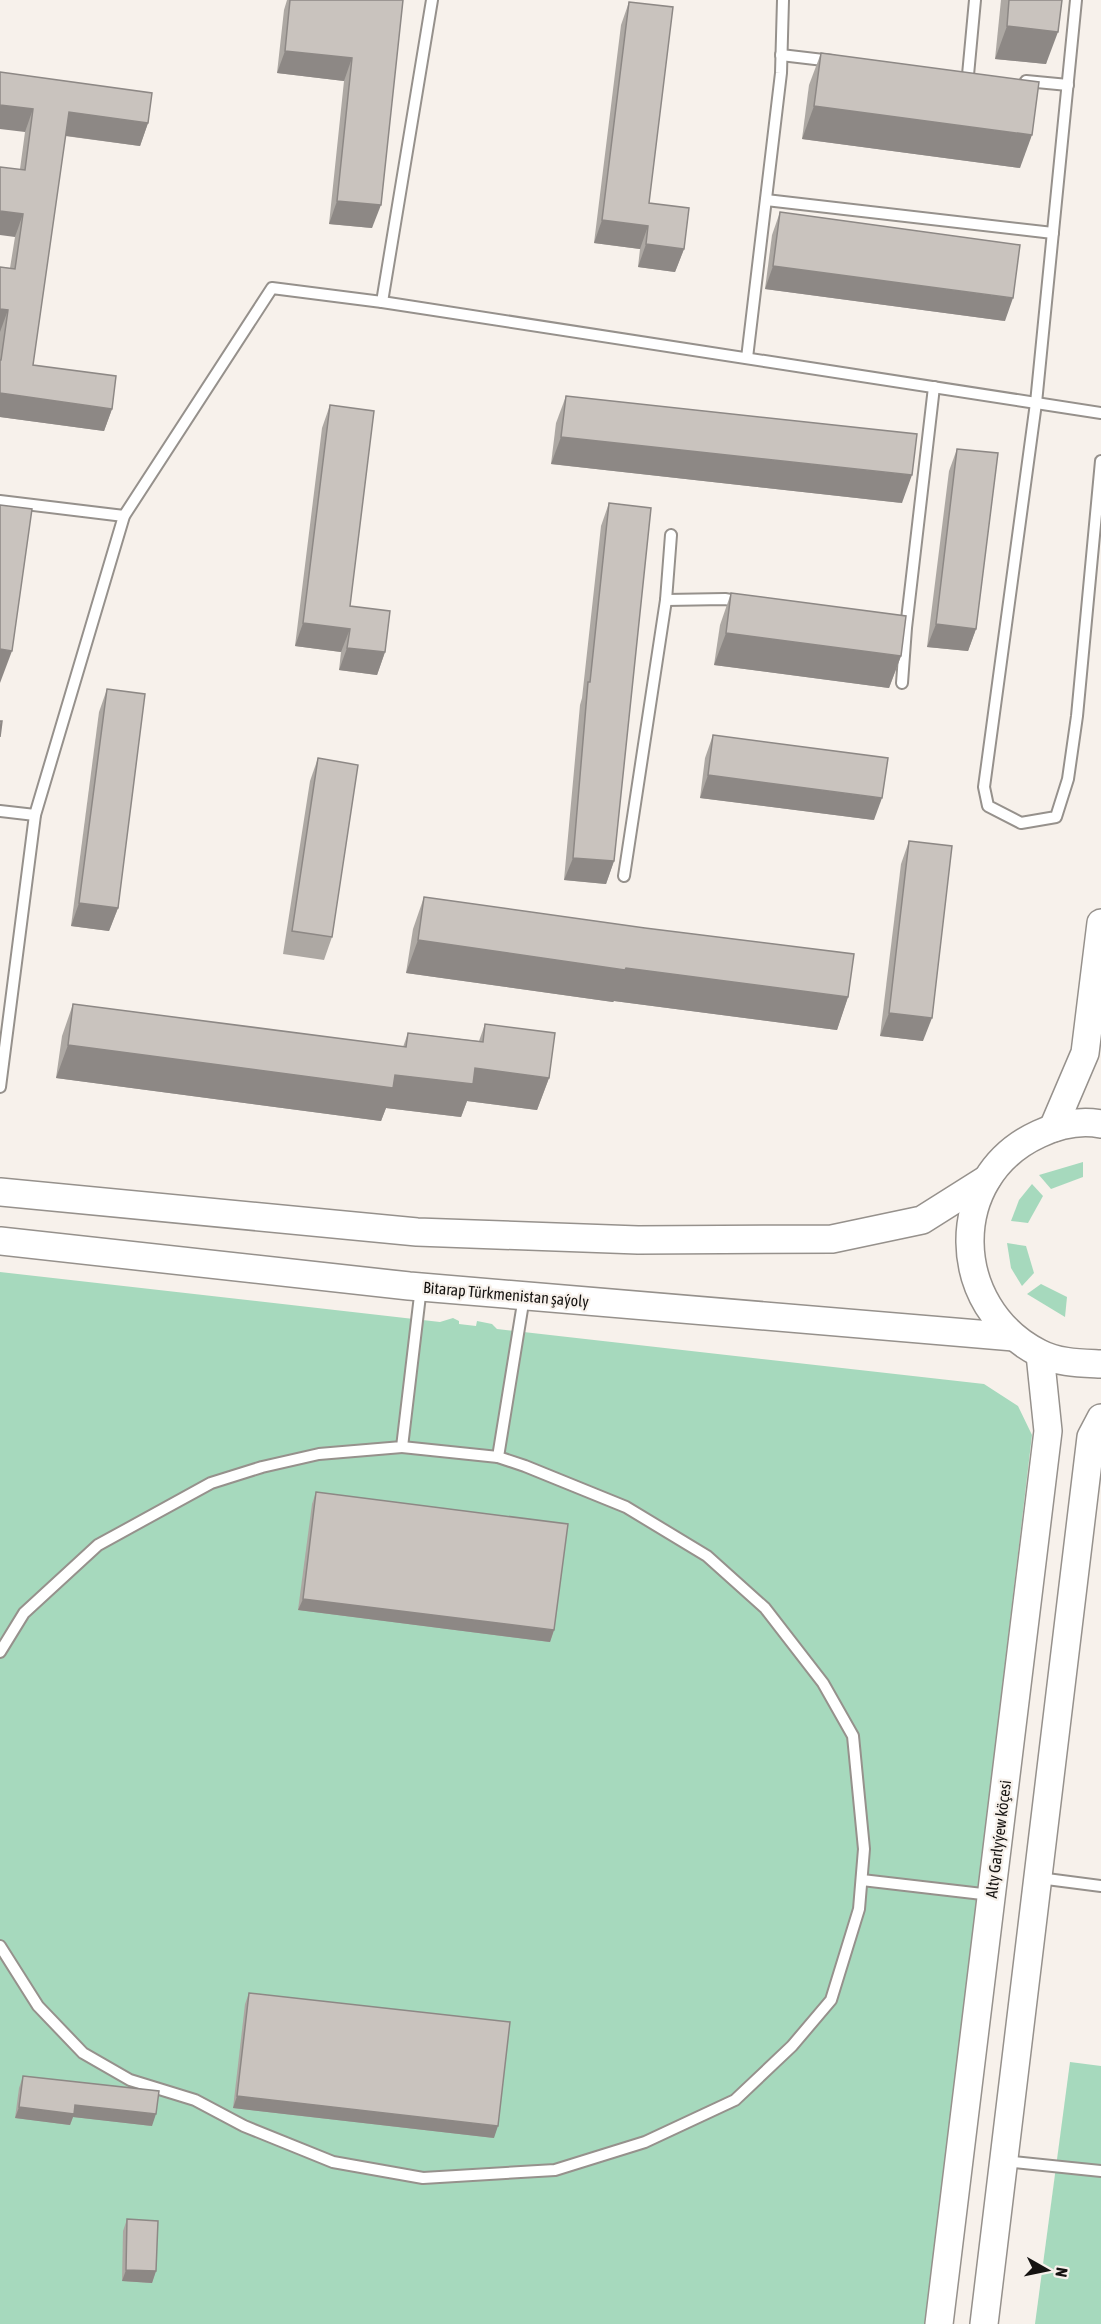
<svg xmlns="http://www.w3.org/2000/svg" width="1101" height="2324" viewBox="0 0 1101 2324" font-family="'Asap Condensed',sans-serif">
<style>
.green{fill:#a6d9bd}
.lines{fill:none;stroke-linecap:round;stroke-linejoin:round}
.lane-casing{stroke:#96918c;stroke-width:14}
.secondary-casing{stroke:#96918c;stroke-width:30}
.lane{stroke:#fff;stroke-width:10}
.secondary{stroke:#fff;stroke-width:27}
.wall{fill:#ada8a3}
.shaded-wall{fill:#8d8885}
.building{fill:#c9c3be;stroke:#8d8885;stroke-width:1.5}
.labels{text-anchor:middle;stroke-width:4.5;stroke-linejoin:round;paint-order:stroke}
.street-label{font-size:16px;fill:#151311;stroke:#f7f1eb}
</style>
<rect width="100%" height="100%" fill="#f7f1eb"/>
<!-- green -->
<g class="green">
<polygon points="1083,1162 1083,1177 1051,1189 1039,1175"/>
<polygon points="1032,1184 1043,1196 1028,1223 1011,1221 1019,1200"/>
<polygon points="1007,1243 1026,1246 1034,1273 1022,1286 1011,1268"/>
<polygon points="0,1272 440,1322 453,1318 459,1321 459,1324 476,1326 477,1321 492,1324 497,1329 984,1384 1018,1406 1032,1435 927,2324 0,2324"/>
<polygon points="1041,1284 1067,1297 1065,1317 1027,1294"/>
<polygon points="1070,2062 1101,2066 1101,2324 1035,2324"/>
</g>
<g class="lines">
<!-- lane casing -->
<g class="lane-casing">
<g id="lane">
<polyline points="1076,0 1036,403 984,787 988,806 1021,823 1056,817 1068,779 1077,716 1101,461"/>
<polyline points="781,55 832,61"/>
<polyline points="968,75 975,0"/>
<polyline points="1026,81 1068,85"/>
<polyline points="766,200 1053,233"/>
<polyline points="382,302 432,0"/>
<polyline points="747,358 781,73 783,0"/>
<polyline points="0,501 124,516"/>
<polyline points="666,600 725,599 743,602"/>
<polyline points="902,683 906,628 934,387"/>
<polyline points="0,811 35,815"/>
<polyline points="624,876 666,600 671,535"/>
<polyline points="0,1087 35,815 124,516 272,288 382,302 1101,413"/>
<polyline points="402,1447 498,1457"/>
<polyline points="0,1652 24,1613 98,1545 211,1483 262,1467 319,1454 402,1447 421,1287"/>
<polyline points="1039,1878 1101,1886"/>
<polyline points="862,1880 991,1895"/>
<polyline points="0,1946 38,2006 83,2053 130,2080 195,2100 244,2126 333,2162 423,2178 555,2170 645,2142 735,2100 792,2046 831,2000 859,1909 864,1849 853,1736 823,1683 765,1608 707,1556 626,1507 525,1466 498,1457 524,1297"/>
<polyline points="1004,2161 1101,2171"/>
</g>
</g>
<!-- secondary casing -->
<g class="secondary-casing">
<g id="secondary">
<path d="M1101 1124C1080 1120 1058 1125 1039 1134 945 1177 949 1307 1039 1353 1058 1363 1080 1363 1101 1364"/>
<polyline points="1053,1128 1085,1053 1101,923"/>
<polyline points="0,1192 417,1232 638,1240 832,1239 922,1220 987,1179"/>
<polyline points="0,1241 409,1286 1014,1337"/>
<polyline points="939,2324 1048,1431 1040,1354"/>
<polyline points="984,2324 1091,1437 1101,1418"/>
</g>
</g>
<!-- lane -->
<use href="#lane" class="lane"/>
<!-- secondary -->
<use href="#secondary" class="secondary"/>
</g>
<!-- wall -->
<g class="wall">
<polygon points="287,0 403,0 372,228 329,224 344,81 277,73 284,10"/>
<polygon points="1001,0 1062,0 1046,64 995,59"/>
<polygon points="629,2 649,203 684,249 675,272 638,267 640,249 594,243 621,25"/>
<polygon points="821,53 1020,168 802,139 809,85"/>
<polygon points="0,72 148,123 140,146 65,136 33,365 112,409 104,431 0,417 0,267 10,268 15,237 20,169 25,132"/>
<polygon points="780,212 1005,321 765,289 772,235"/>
<polygon points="566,396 902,503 551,464 556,423"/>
<polygon points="330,405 350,606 385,652 377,675 339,670 341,652 295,646 322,428"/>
<polygon points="957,449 976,629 968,651 927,647 949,471"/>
<polygon points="609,503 614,861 606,884 564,880 580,705 582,698 601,526"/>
<polygon points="731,593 901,656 889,688 714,665 720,625"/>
<polygon points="107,689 118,908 109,931 71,926 99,712"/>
<polygon points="713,735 874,820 700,798 705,758"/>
<polygon points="318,758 332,937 324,960 283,954 310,781"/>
<polygon points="909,841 923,1041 880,1036 901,864"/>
<polygon points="424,897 848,997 837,1030 614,1001 613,1002 406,973 413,929"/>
<polygon points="73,1004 403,1047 408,1033 479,1041 485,1024 549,1078 537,1110 467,1101 461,1117 386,1108 381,1121 56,1078 62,1036"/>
<polygon points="316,1492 554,1630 550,1642 298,1610 312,1504"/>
<polygon points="249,1993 494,2138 233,2108 245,2004"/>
<polygon points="23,2076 152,2126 73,2117 70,2125 15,2118 19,2088"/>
<polygon points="127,2219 156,2271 152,2283 122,2281 123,2231"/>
</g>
<!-- shaded-wall -->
<g class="shaded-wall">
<polygon points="1007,26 1058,32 1046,64 995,59"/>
<polygon points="285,51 352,58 344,81 277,73"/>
<polygon points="0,105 33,109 25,132 0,129"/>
<polygon points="814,106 1032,135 1020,168 802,139"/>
<polygon points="69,112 148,123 140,146 60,135"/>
<polygon points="337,201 381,205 372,228 329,224"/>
<polygon points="0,211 23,214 15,237 0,235"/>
<polygon points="602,220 648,226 640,249 594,243"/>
<polygon points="646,244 684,249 675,272 638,267"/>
<polygon points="773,266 1013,298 1005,321 765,289"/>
<polygon points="0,309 8,310 0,332"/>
<polygon points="0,393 112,409 104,431 0,417"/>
<polygon points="561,437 912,475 902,503 551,464"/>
<polygon points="303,623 350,629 341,652 295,646"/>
<polygon points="936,624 976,629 968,651 927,647"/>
<polygon points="726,633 901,656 889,688 714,665"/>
<polygon points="347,648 385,652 377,675 339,670"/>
<polygon points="0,649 12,651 0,683"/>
<polygon points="708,775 882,798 874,820 700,798"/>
<polygon points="573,858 614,861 606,884 564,880"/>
<polygon points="79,903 118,908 109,931 71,926"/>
<polygon points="418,940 626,968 848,997 837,1030 614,1001 613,1002 406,973"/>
<polygon points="889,1013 932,1018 923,1041 880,1036"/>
<polygon points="68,1045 395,1075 475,1068 549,1078 537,1110 467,1101 461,1117 386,1108 381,1121 56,1078"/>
<polygon points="303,1599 554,1630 550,1642 298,1610"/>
<polygon points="237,2096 498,2126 494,2138 233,2108"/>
<polygon points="75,2105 156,2114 152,2126 73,2117 70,2125 15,2118 19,2107"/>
<polygon points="126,2270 156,2271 152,2283 122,2281"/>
</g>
<!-- building -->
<g class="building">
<polygon points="290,0 403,0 381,205 337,201 352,58 285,51"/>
<polygon points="1009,0 1062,0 1058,32 1007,26"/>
<polygon points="629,2 673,7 649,203 689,208 684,249 646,244 648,226 602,220"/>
<polygon points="821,53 1039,82 1032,135 814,106"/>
<polygon points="0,72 152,93 148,123 69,112 33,365 116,376 112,409 0,393 0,360 1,360 8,310 0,309 0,267 15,269 23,214 0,211 0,167 25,170 33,109 0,105"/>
<polygon points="780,212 1020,245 1013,298 773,266"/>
<polygon points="566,396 917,434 912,475 561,437"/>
<polygon points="330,405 374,411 350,606 390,611 385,652 347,648 350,629 303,623"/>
<polygon points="957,449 998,453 976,629 936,624"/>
<polygon points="609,503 651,508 614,861 573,858 588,682 590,682"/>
<polygon points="0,505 32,509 12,651 0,649"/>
<polygon points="731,593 906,616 901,656 726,633"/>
<polygon points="107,689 145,694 118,908 79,903"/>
<polygon points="0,721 2,721 0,737"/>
<polygon points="713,735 888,758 882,798 708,775"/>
<polygon points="318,758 358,765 332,937 292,931"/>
<polygon points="909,841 952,846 932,1018 889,1013"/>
<polygon points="424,897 645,928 854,954 848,997 626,968 625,970 418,940"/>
<polygon points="73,1004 406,1047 408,1033 483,1042 485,1024 555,1033 549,1078 475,1068 473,1084 395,1075 393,1088 68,1045"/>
<polygon points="316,1492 568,1524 554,1630 303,1599"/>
<polygon points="249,1993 510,2022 498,2126 237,2096"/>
<polygon points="23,2076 159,2091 156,2114 75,2105 74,2114 19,2107"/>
<polygon points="127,2219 158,2221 156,2271 126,2270"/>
</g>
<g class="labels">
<!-- street labels -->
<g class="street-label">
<text transform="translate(506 1294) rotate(5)" y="6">Bitarap Türkmenistan şaýoly</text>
<text transform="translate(998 1839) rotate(-83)" y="6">Alty Garlyýew köçesi</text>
</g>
</g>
<!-- north arrow -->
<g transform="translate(1047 2270) rotate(99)" stroke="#f7f1eb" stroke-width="4.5" paint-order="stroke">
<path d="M0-4.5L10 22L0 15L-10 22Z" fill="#151311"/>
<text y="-9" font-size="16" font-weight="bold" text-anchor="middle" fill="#151311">N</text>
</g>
</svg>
